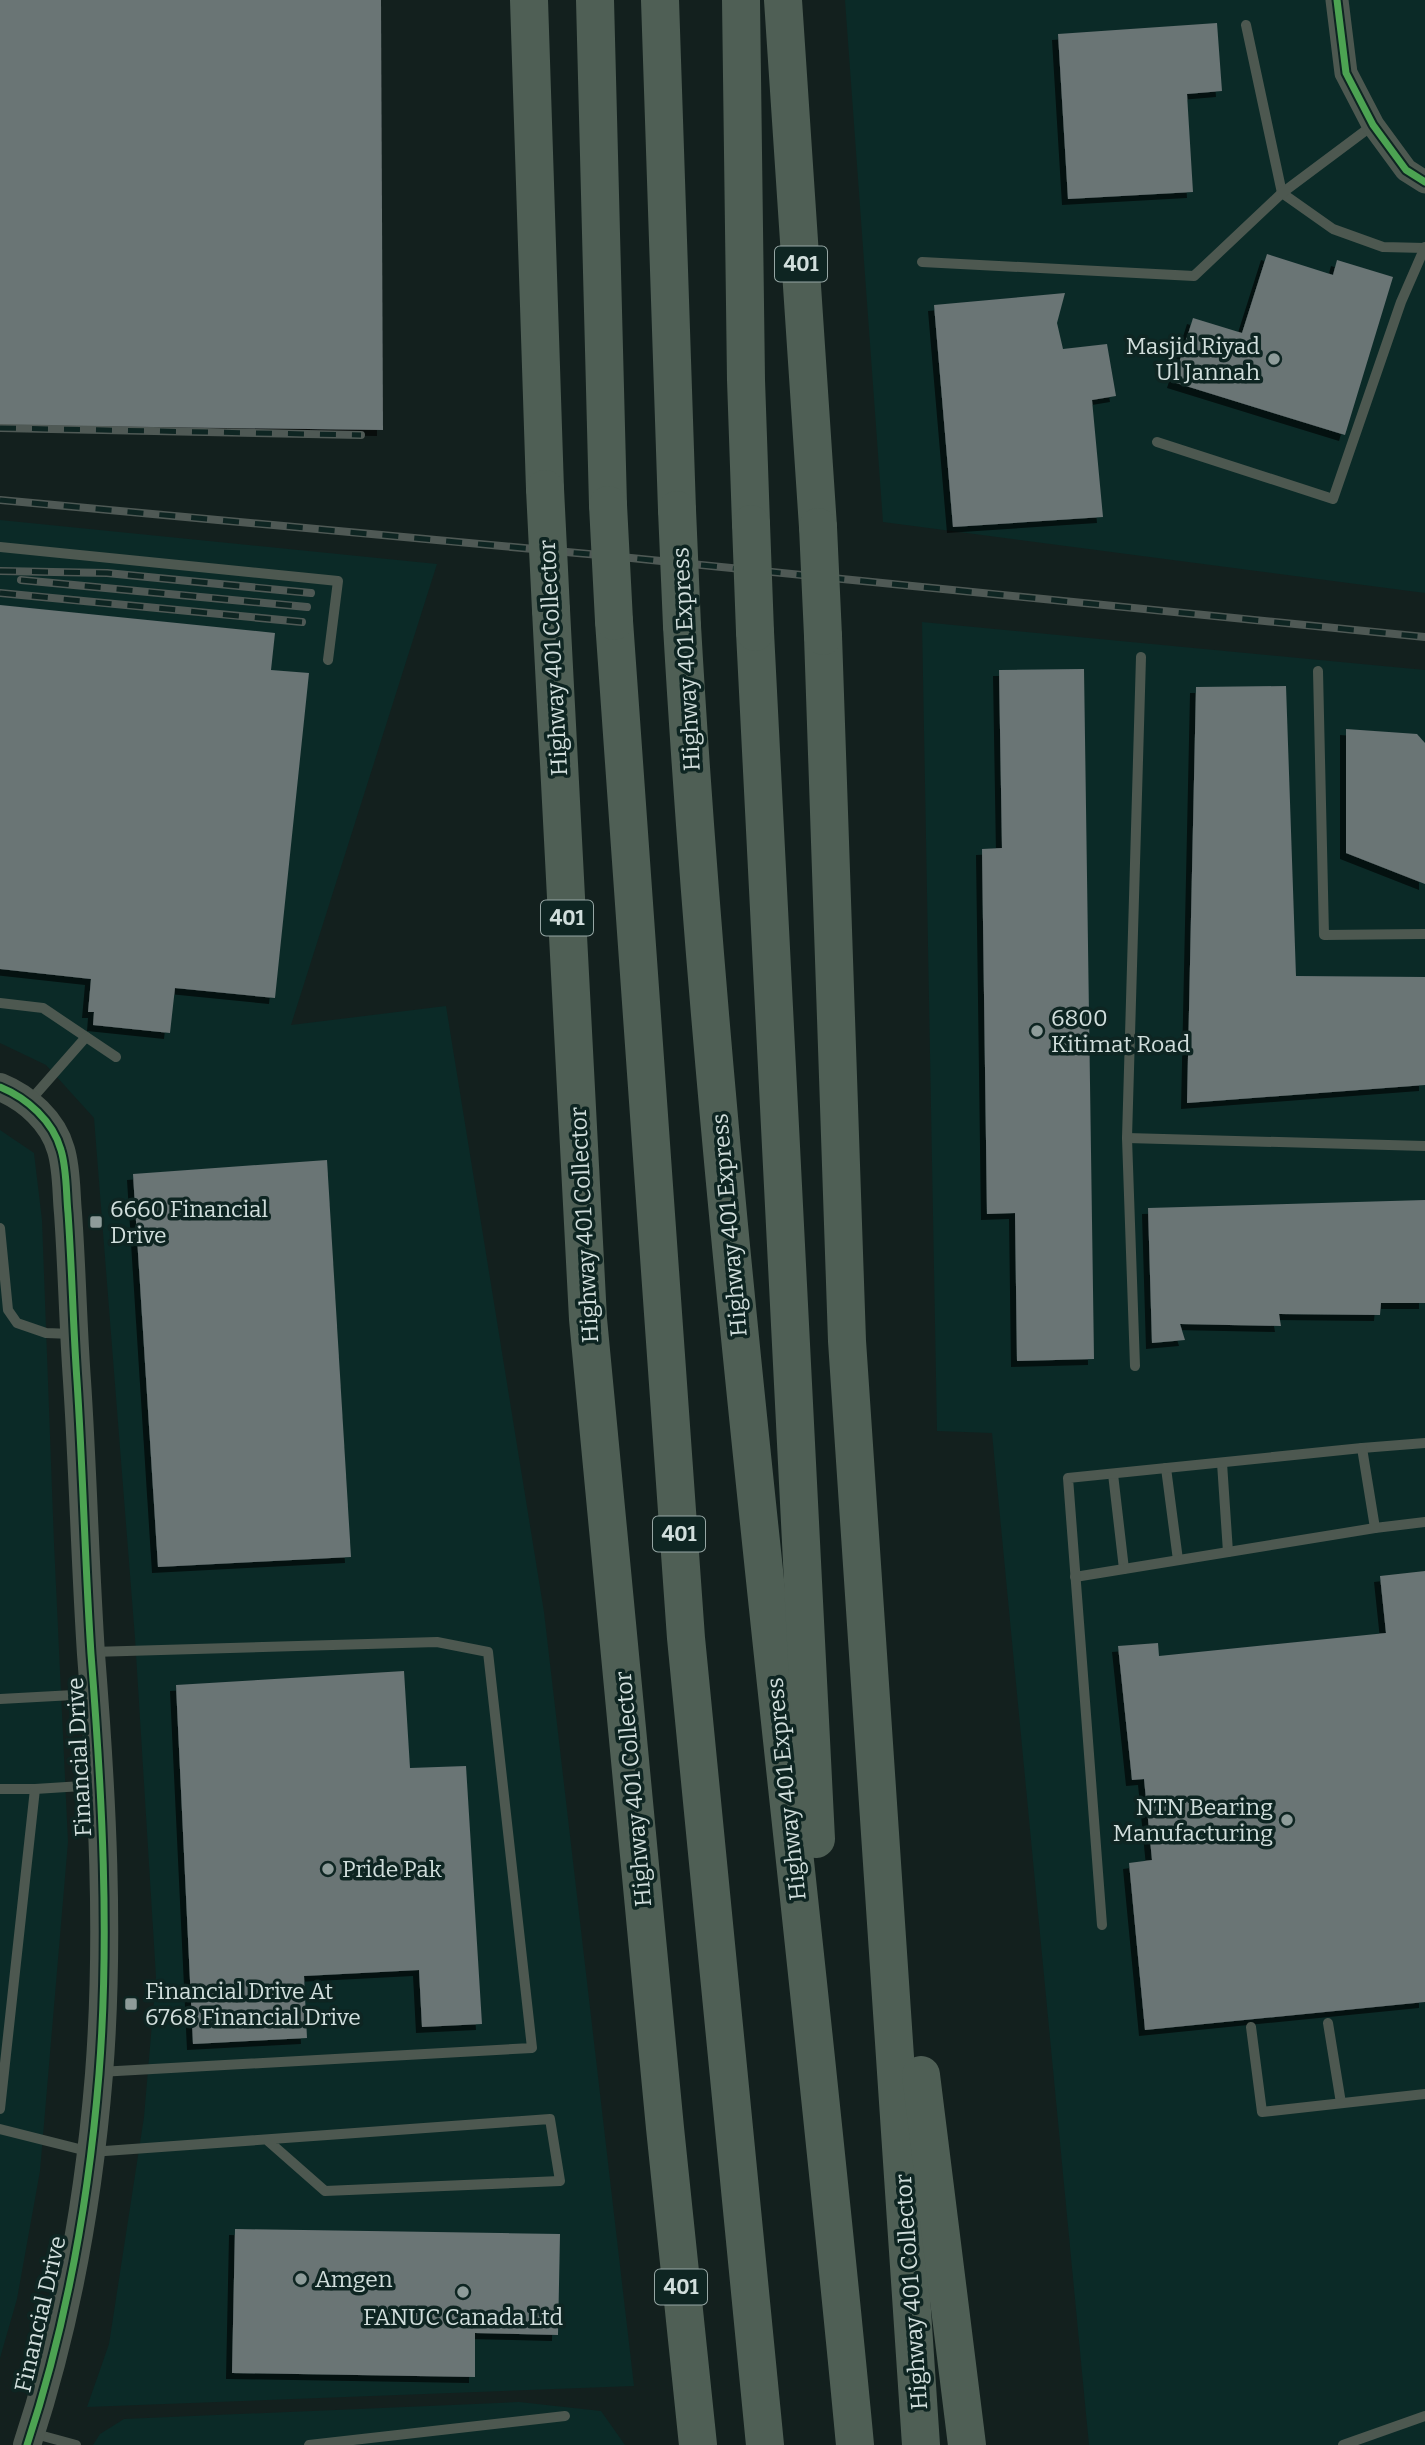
<svg xmlns="http://www.w3.org/2000/svg" width="1425" height="2445" viewBox="0 0 1425 2445" font-family="Bitter,serif">
<style>
.built{fill:#0b2a27}
.building{fill:#6a7475;filter:url(#shadow)}
.lines{fill:none;stroke-linecap:round;stroke-linejoin:round}
.service{stroke:#4d5850;stroke-width:10}
.minor{stroke:#4d5850;stroke-width:23}
.tertiary{stroke:#4d5850;stroke-width:28}
.motorway{stroke:#4f5f55;stroke-width:38}
.rail-casing{stroke:#4f5955;stroke-width:8}
.rail{stroke:#0e2522;stroke-width:5;stroke-dasharray:16;stroke-linecap:butt}
.motorway-bridge{stroke:#4f5f55;stroke-width:38}
.cycleway-casing{stroke:#0e2522;stroke-width:11}
.cycleway{stroke:#4ca352;stroke-width:7}
.poi-dot{fill:#8e9c9a;stroke:#0e2522;stroke-width:2.5}
.labels{text-anchor:middle;stroke-width:7;stroke-linejoin:round;paint-order:stroke}
.shield{fill:#0e2522;stroke:#96a6a4;stroke-width:2}
.shield-label{font-size:21px;font-weight:bold;fill:#d1dedc}
.poi-label{font-size:23px;fill:#d1dedc;stroke:#0e2522;text-anchor:start}
.street-label{font-size:23px;fill:#d1dedc;stroke:#0e2522}
</style>
<defs>
<filter id="shadow"><feDropShadow dx="-6" dy="6" stdDeviation="0" flood-color="#0009"/></filter>
</defs>
<rect width="100%" height="100%" fill="#13201e"/>
<!-- built -->
<g class="built">
<polygon points="845,0 1425,0 1425,593 883,522"/>
<polygon points="0,520 437,564 291,1025 446,1006 544,1612 634,2386 87,2407 109,2344 144,2117 156,1977 135,1638 94,1118 46,1065 0,1043"/>
<polygon points="922,622 1425,670 1425,2445 1089,2445 992,1433 937,1431"/>
<polygon points="0,1130 34,1153 42,1220 54,1543 68,1842 40,2171 17,2299 0,2358"/>
<polygon points="519,2402 601,2411 625,2445 93,2445 100,2434 124,2419"/>
</g>
<!-- building -->
<g class="building">
<polygon points="0,0 381,0 383,430 0,425"/>
<polygon points="1217,23 1222,91 1187,94 1193,192 1068,199 1058,34"/>
<polygon points="1267,254 1333,275 1337,260 1393,277 1345,435 1173,382 1193,318 1242,333"/>
<polygon points="1065,293 1057,323 1063,349 1107,344 1116,396 1092,400 1103,517 953,527 934,305"/>
<polygon points="0,605 275,633 271,670 309,673 275,998 175,988 170,1033 93,1025 94,1012 88,1012 91,979 0,969"/>
<polygon points="1084,669 1094,1359 1017,1361 1015,1213 987,1214 982,849 1002,848 999,670"/>
<polygon points="1286,686 1296,976 1425,977 1425,1085 1187,1103 1196,687"/>
<polygon points="1346,729 1417,734 1425,743 1425,884 1346,853"/>
<polygon points="327,1160 351,1557 158,1567 133,1174"/>
<polygon points="1425,1200 1425,1303 1381,1303 1380,1315 1279,1314 1281,1326 1180,1324 1185,1340 1152,1343 1148,1208"/>
<polygon points="1425,1571 1425,2002 1145,2030 1129,1863 1152,1860 1144,1779 1132,1780 1118,1646 1158,1643 1159,1656 1386,1633 1380,1576"/>
<polygon points="404,1671 410,1768 466,1766 482,2024 422,2027 419,1970 304,1976 307,2038 193,2044 176,1685"/>
<polygon points="235,2229 560,2234 558,2335 475,2333 475,2377 232,2373"/>
</g>
<g class="lines">
<!-- service -->
<g class="service">
<polyline points="1246,25 1282,193 1333,229 1383,247 1425,248"/>
<polyline points="922,262 1194,276 1282,193 1373,125"/>
<polyline points="1157,442 1333,499 1401,302 1425,247"/>
<polyline points="0,547 338,581 328,660"/>
<polyline points="1318,671 1324,935 1425,934"/>
<polyline points="0,1003 43,1008 116,1057"/>
<polyline points="28,1103 86,1037"/>
<polyline points="1127,1138 1425,1146"/>
<polyline points="0,1228 8,1310 17,1323 46,1333 72,1334"/>
<polyline points="1135,1366 1127,1138 1141,657"/>
<polyline points="1362,1448 1425,1443"/>
<polyline points="1222,1463 1228,1552"/>
<polyline points="1166,1468 1178,1560"/>
<polyline points="1113,1474 1124,1569"/>
<polyline points="1075,1577 1375,1528"/>
<polyline points="92,1652 437,1642 488,1652 532,2048 99,2072"/>
<polyline points="0,1699 92,1694"/>
<polyline points="0,1789 35,1789"/>
<polyline points="1102,1925 1068,1478 1362,1448 1375,1528 1425,1522"/>
<polyline points="1328,2023 1341,2103"/>
<polyline points="1251,2027 1262,2112 1425,2094"/>
<polyline points="0,2109 35,1789 98,1785"/>
<polyline points="0,2129 91,2152 550,2119 560,2181 325,2191 267,2140"/>
<polyline points="32,2433 76,2445"/>
<polyline points="309,2445 565,2416"/>
<polyline points="1343,2445 1425,2416"/>
</g>
<!-- minor -->
<polyline class="minor" points="1337,0 1346,73 1373,125 1406,170 1425,182"/>
<!-- tertiary -->
<path class="tertiary" d="M0 1087C27 1098 53 1121 61 1150 67 1170 66 1193 68 1213 72 1269 73 1325 77 1381 83 1472 85 1563 91 1654 102 1794 110 1934 99 2074 89 2197 66 2327 27 2445"/>
<!-- motorway -->
<g class="motorway">
<polyline points="529,0 545,489"/>
<polyline points="595,0 608,505"/>
<polyline points="660,0 677,510"/>
<polyline points="741,0 746,380 751,524"/>
<polyline points="783,0 818,527"/>
<polyline points="551,610 588,1319 665,2128 698,2445"/>
<polyline points="614,621 686,1638 765,2445"/>
<path d="M682 626C717 1234 798 1838 855 2445"/>
<polyline points="755,632 816,1839"/>
<polyline points="823,636 847,1341 921,2445"/>
<polyline points="921,2075 967,2445"/>
</g>
<!-- rail casing -->
<g class="rail-casing">
<g id="rail">
<polyline points="0,428 361,435"/>
<polyline points="0,500 621,557 1425,637"/>
<polyline points="0,571 107,573 311,593"/>
<polyline points="21,580 307,607"/>
<polyline points="0,593 302,622"/>
</g>
</g>
<!-- rail -->
<use href="#rail" class="rail"/>
<!-- motorway-bridge -->
<g class="motorway-bridge">
<polyline points="545,489 551,610"/>
<polyline points="608,505 614,621"/>
<polyline points="677,510 682,626"/>
<polyline points="751,524 755,632"/>
<polyline points="818,527 823,636"/>
</g>
<!-- cycleway casing -->
<g class="cycleway-casing">
<g id="cycleway">
<polyline points="1337,0 1346,73 1373,125 1406,170 1425,182"/>
<path d="M0 1087C27 1098 53 1121 61 1150 67 1170 66 1193 68 1213 72 1269 73 1325 77 1381 83 1472 85 1563 91 1654 102 1794 110 1934 99 2074 89 2197 66 2327 27 2445"/>
</g>
</g>
<!-- cycleway -->
<use href="#cycleway" class="cycleway"/>
</g>
<!-- markers -->
<g class="poi-dot">
<circle cx="1274" cy="359" r="7"/>
<circle cx="1037" cy="1031" r="7"/>
<rect x="89" y="1215" width="14" height="14" rx="3.5"/>
<circle cx="1287" cy="1820" r="7"/>
<circle cx="328" cy="1869" r="7"/>
<rect x="124" y="1997" width="14" height="14" rx="3.5"/>
<circle cx="301" cy="2279" r="7"/>
<circle cx="463" cy="2292" r="7"/>
</g>
<g class="labels">
<!-- shield labels -->
<g class="shield">
<rect x="775" y="246.5" width="52" height="35" rx="5"/>
<rect x="541" y="900.5" width="52" height="35" rx="5"/>
<rect x="653" y="1516.5" width="52" height="35" rx="5"/>
<rect x="655" y="2269.5" width="52" height="35" rx="5"/>
</g>
<g class="shield-label">
<text x="801" y="271">401</text>
<text x="567" y="925">401</text>
<text x="679" y="1541">401</text>
<text x="681" y="2294">401</text>
</g>
<!-- poi labels -->
<g class="poi-label">
<text x="1260" y="354" text-anchor="end">Masjid Riyad<tspan x="1260" dy="26">Ul Jannah</tspan></text>
<text x="1051" y="1026">6800<tspan x="1051" dy="26">Kitimat Road</tspan></text>
<text x="110" y="1217">6660 Financial<tspan x="110" dy="26">Drive</tspan></text>
<text x="1273" y="1815" text-anchor="end">NTN Bearing<tspan x="1273" dy="26">Manufacturing</tspan></text>
<text x="342" y="1877">Pride Pak</text>
<text x="145" y="1999">Financial Drive At<tspan x="145" dy="26">6768 Financial Drive</tspan></text>
<text x="315" y="2287">Amgen</text>
<text x="463" y="2325" text-anchor="middle">FANUC Canada Ltd</text>
</g>
<!-- street labels -->
<g class="street-label">
<text transform="translate(553 658) rotate(-93)" y="8">Highway 401 Collector</text>
<text transform="translate(686 659) rotate(-93)" y="8">Highway 401 Express</text>
<text transform="translate(584 1225) rotate(-93)" y="8">Highway 401 Collector</text>
<text transform="translate(729 1225) rotate(-95)" y="8">Highway 401 Express</text>
<text transform="translate(79 1757) rotate(-93)" y="8">Financial Drive</text>
<text transform="translate(633 1789) rotate(-95)" y="8">Highway 401 Collector</text>
<text transform="translate(786 1789) rotate(-96)" y="8">Highway 401 Express</text>
<text transform="translate(911 2292) rotate(-94)" y="8">Highway 401 Collector</text>
<text transform="translate(40 2314) rotate(-77)" y="8">Financial Drive</text>
</g>
</g>
</svg>
